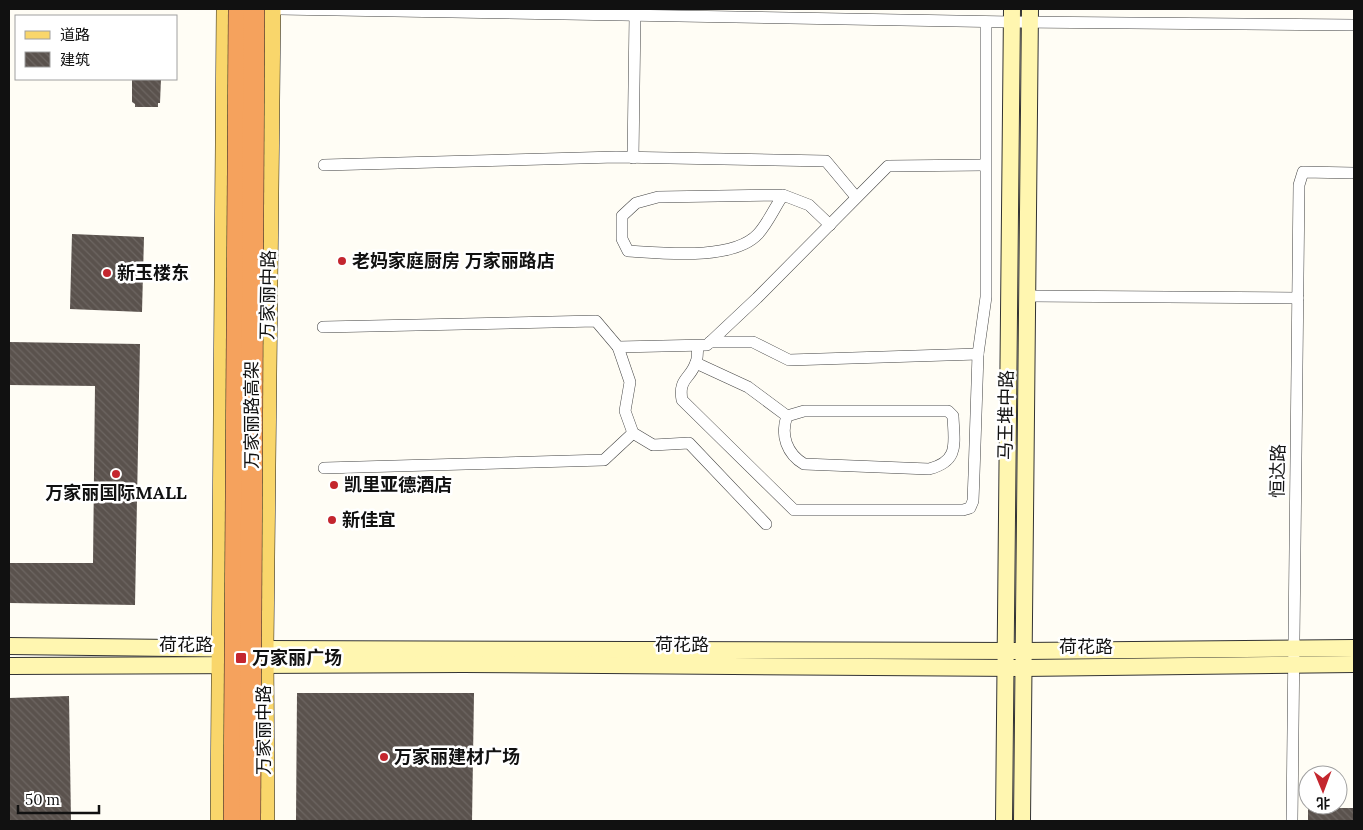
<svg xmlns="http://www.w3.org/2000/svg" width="1363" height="830" viewBox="0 0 1363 830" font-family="Lora,'Noto Sans SC',serif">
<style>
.building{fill:url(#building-back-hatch)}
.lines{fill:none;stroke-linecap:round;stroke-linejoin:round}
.street-casing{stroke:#444;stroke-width:12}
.secondary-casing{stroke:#333;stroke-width:18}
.primary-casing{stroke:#222;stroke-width:20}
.street{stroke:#fff;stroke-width:11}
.secondary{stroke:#fff6b0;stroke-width:16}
.primary{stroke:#f9d66b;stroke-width:19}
.highway-bridge-casing{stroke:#222;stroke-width:22;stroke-linecap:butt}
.highway-bridge{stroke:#f5a25d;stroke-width:21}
.poi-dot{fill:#c4262e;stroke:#fff;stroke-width:2}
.labels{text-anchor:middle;stroke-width:5;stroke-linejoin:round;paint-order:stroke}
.poi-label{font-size:18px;font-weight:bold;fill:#111;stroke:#fff;text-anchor:start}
.street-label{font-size:18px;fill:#111;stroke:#fff}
</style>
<defs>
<pattern id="building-back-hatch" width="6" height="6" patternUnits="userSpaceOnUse" patternTransform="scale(1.25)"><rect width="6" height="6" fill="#5a524d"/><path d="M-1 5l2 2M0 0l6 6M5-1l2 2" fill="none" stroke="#6d6662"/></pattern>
</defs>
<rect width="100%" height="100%" fill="#fffdf5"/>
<!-- building -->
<g class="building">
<polygon points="132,79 161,79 160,103 158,103 158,107 135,107 135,104 132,102"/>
<polygon points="72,234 144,237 142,312 70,309"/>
<polygon points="9,342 140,344 135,605 9,603 9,563 93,563 95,386 9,385"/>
<polygon points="297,693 474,693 472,821 296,821"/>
<polygon points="69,696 71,821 9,821 9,698"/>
<rect x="1308" y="808" width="46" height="13"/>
</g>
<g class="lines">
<!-- street casing -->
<g class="street-casing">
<g id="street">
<polyline points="279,9 1012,22 1354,25"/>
<polyline points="633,158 635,15"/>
<polyline points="324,165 616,157 826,161 856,197"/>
<path d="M783 195C775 207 768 223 758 234 733 261 662 253 628 251L622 239V216L636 203 658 197 783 195 809 205 830 225"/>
<polyline points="1027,296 1298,298"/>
<polyline points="323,327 596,321 618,347 707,345 757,298 888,166 985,165"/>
<polyline points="710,342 753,342 789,360 978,354"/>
<path d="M698 346C697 351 698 358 696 362 691 379 678 378 682 400L794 510H963L970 508 973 501 974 475 978 354 986 297V22"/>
<polyline points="618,347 630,382 625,411 633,433 653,445 689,443 766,524"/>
<path d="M696 363 748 387 787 416 804 411H948L953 416C954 443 960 461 929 469L804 464C787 454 780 435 787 416"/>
<polyline points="324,468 604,460 633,433"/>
<polyline points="1292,821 1299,185 1303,172 1354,173"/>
</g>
</g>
<!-- secondary casing -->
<g class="secondary-casing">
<g id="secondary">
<polyline points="9,646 264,649 1023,651 1354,648"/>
<polyline points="9,666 463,664 1023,668 1354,664"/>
<polyline points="1004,821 1012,9"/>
<polyline points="1022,821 1030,9"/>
</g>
</g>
<!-- primary casing -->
<g class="primary-casing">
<g id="primary">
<polyline points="220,821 226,9"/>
<polyline points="265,821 264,649 271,9"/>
</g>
</g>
<!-- street -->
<use href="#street" class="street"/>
<!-- secondary -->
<use href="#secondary" class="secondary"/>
<!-- primary -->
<use href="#primary" class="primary"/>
<!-- highway-bridge casing -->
<g class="highway-bridge-casing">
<g id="highway-bridge">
<polyline points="234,821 239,9"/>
<polyline points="250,821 254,9"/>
</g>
</g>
<!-- highway-bridge -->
<use href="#highway-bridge" class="highway-bridge"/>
</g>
<!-- markers -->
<g class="poi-dot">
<circle cx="342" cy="261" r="5"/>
<circle cx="107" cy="273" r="5"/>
<circle cx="116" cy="474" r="5"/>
<circle cx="334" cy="485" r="5"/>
<circle cx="332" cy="520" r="5"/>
<rect x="235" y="652" width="12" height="12" rx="2.5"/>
<circle cx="384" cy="757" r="5"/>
</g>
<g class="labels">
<!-- poi labels -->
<g class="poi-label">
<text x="352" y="267">老妈家庭厨房 万家丽路店</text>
<text x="117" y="279">新玉楼东</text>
<text x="344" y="491">凯里亚德酒店</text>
<text x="116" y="499" text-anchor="middle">万家丽国际MALL</text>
<text x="342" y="526">新佳宜</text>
<text x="252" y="664">万家丽广场</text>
<text x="394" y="763">万家丽建材广场</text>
</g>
<!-- street labels -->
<g class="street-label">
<text transform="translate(268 295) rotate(-89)" y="6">万家丽中路</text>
<text transform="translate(252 415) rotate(-90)" y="6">万家丽路高架</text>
<text transform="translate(1006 415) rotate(-89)" y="6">马王堆中路</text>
<text transform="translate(1278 471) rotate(-89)" y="6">恒达路</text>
<text x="186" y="651">荷花路</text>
<text x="682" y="651">荷花路</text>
<text x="1086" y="653">荷花路</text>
<text transform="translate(264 730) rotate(-90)" y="6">万家丽中路</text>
</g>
</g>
<!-- border -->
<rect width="1363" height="830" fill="none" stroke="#111111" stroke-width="20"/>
<!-- legend -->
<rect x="15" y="15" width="162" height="65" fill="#ffffff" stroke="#a0a0a0"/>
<rect x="25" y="31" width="25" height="8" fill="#f9d66b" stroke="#a0a0a0"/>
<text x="60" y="40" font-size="15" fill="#111111">道路</text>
<rect x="25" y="52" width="25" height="15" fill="url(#building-back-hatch)" stroke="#a0a0a0"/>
<text x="60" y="65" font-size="15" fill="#111111">建筑</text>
<!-- north arrow -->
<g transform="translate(1323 790) rotate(179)"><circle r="24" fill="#ffffff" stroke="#a0a0a0"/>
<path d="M0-4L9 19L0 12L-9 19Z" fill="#c4262e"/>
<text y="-8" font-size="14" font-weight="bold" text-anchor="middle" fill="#111111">北</text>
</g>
<!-- scale -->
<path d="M18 805v8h81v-8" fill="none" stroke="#111111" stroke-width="2.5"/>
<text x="25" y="805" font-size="15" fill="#111111" stroke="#ffffff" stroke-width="4" paint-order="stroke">50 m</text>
</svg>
